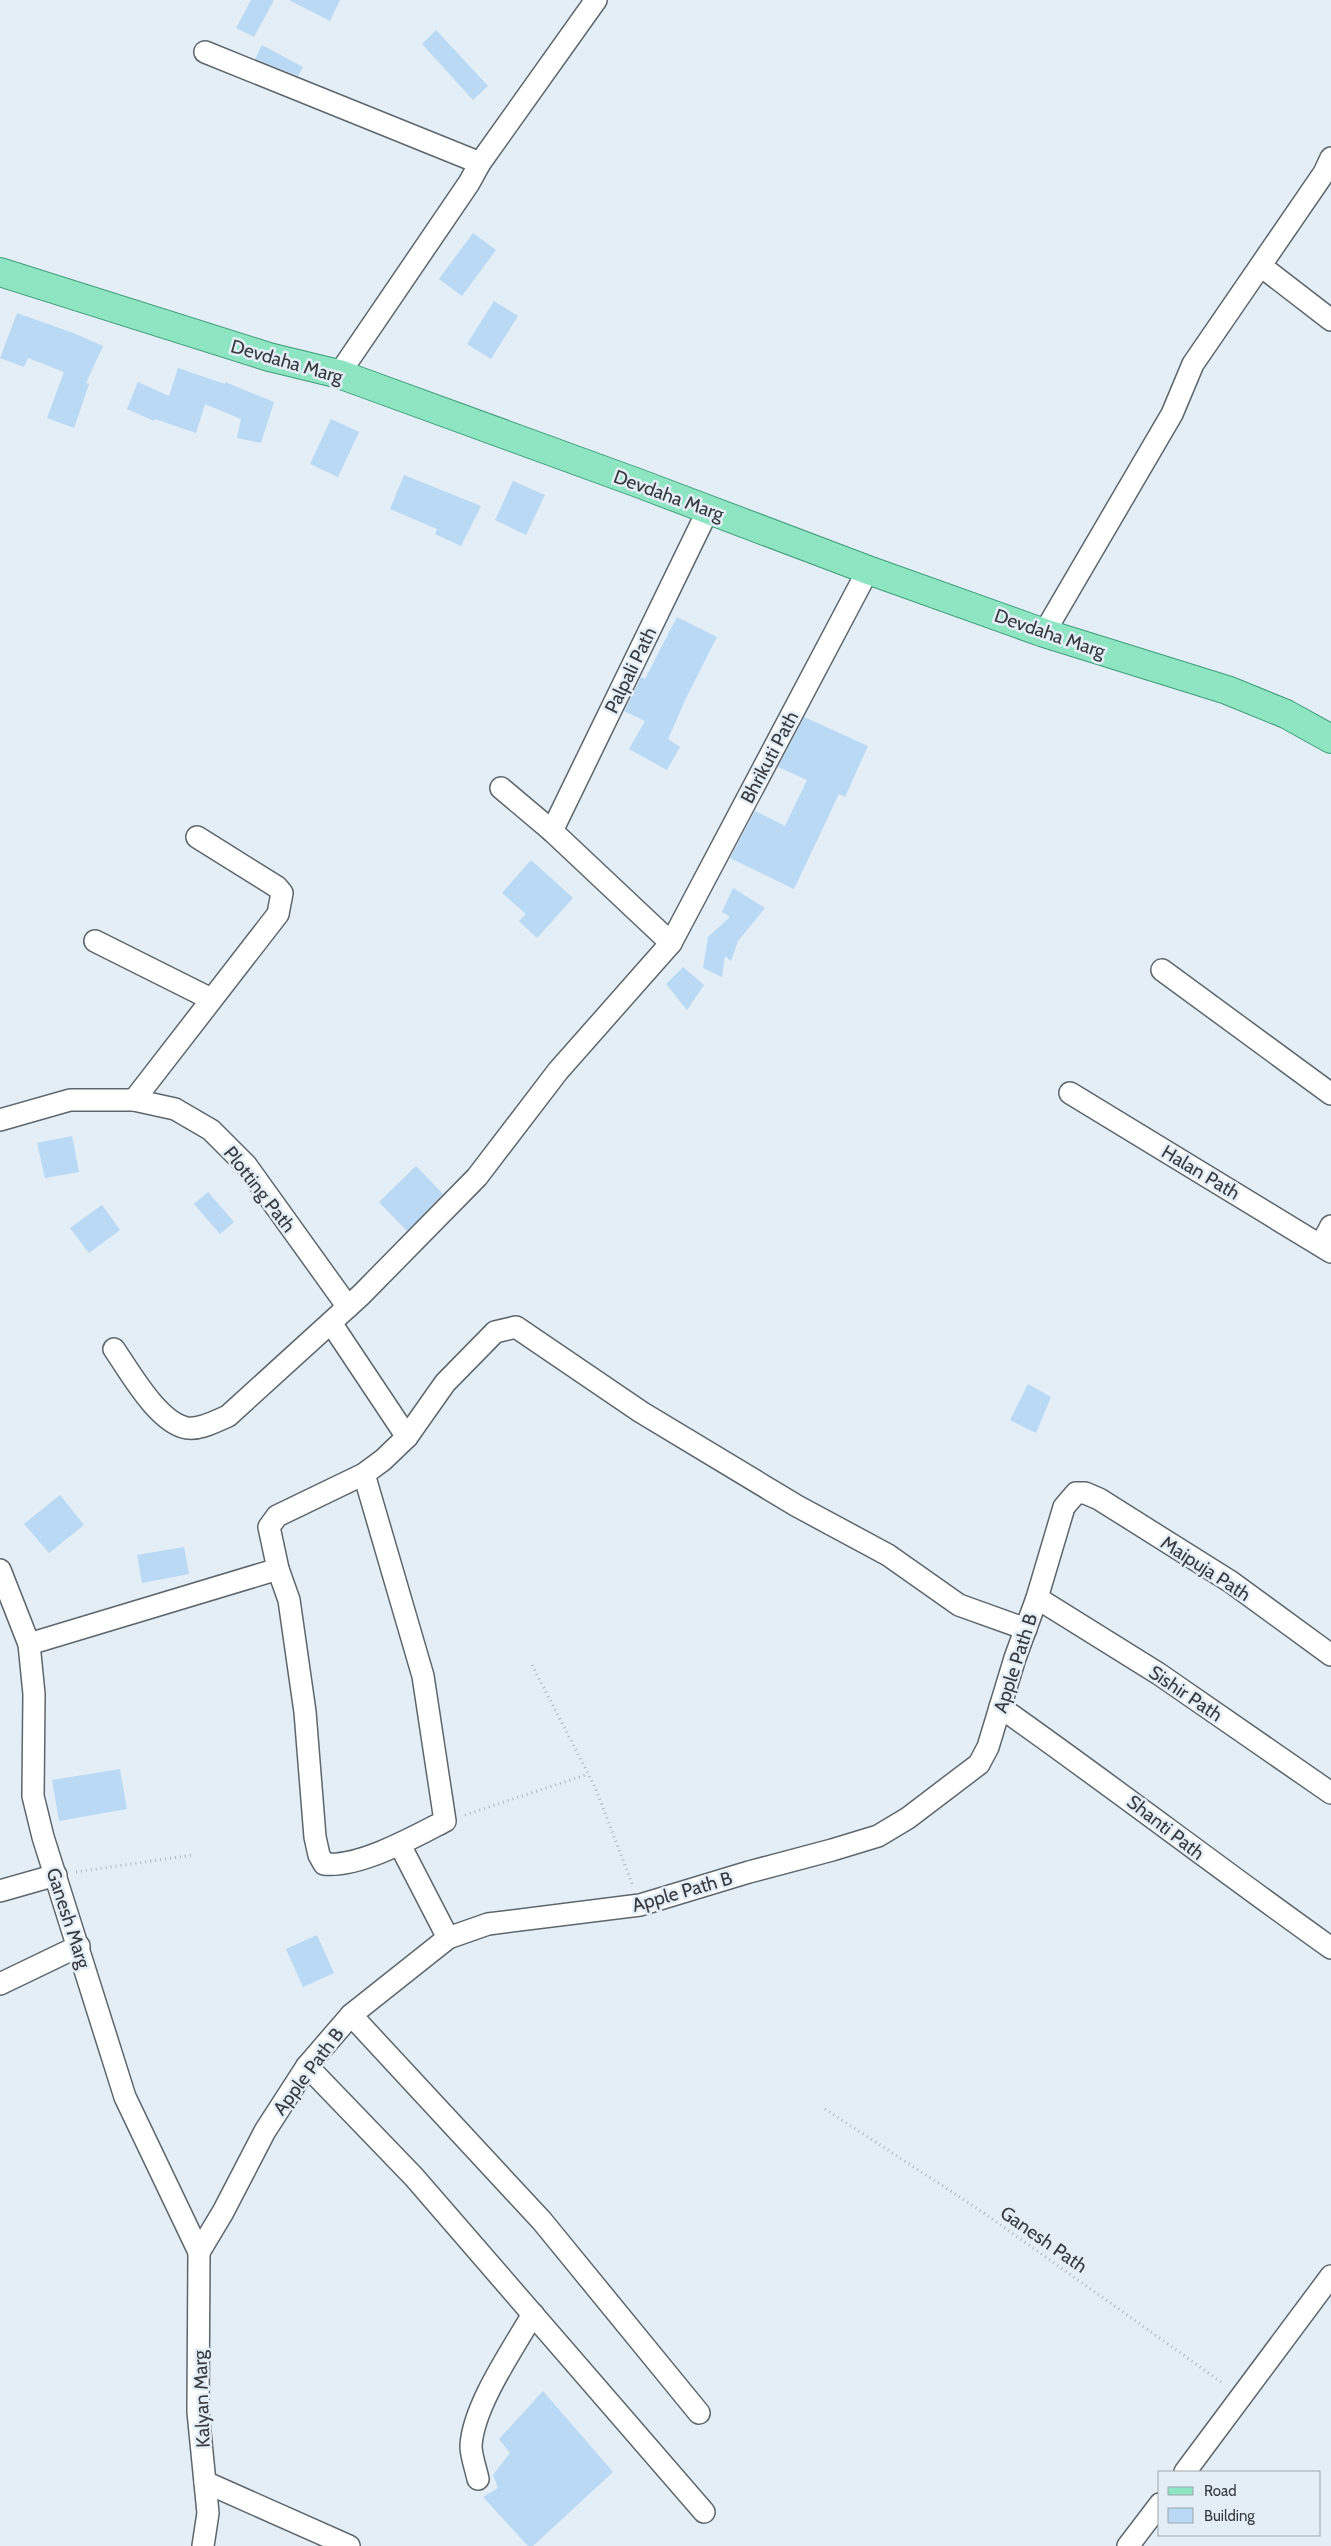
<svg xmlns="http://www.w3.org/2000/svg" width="1331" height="2546" viewBox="0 0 1331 2546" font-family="Cabin,sans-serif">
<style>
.building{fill:#b9d9f5}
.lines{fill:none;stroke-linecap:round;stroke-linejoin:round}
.minor-casing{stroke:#5e666d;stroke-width:24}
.major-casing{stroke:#3f9d7a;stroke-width:30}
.path{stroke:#aeb6bd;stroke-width:3;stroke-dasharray:1 4;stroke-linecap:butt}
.minor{stroke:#fff;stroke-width:21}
.major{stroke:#8ee5c2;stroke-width:28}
.labels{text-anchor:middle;stroke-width:5;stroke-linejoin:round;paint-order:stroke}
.street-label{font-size:19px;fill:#373a3e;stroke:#e4eef6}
</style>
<rect width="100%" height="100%" fill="#e4eef6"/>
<!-- building -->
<g class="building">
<polygon points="251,0 274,0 254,37 236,28"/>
<polygon points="289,0 340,0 330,21"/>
<polygon points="436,30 488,86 473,100 422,44"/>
<polygon points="262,45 303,67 298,76 255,59"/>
<polygon points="473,233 496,250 462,296 439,279"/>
<polygon points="494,301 518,316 491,359 467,344"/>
<polygon points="17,313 76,334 103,346 86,383 89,384 74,428 47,418 64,372 28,358 24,367 0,358"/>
<polygon points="178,368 225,384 225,382 274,402 261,443 237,438 241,419 205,404 196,433 155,419 154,421 127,409 138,382 169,396"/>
<polygon points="331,419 359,432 338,477 310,464"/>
<polygon points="404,475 481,506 461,546 435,534 437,529 390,509"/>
<polygon points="513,481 545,495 526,535 495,520"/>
<polygon points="677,617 717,637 686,698 668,739 680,747 667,770 629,749 645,721 624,711 641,677 645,679"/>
<polygon points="804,717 868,746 845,797 839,794 794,889 730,858 755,811 785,826 807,780 778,767"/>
<polygon points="531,860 573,898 537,938 519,921 526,914 502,893"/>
<polygon points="733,888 765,908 738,941 731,961 725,956 722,977 703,968 708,937 730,917 722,912"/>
<polygon points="683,967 704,985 687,1010 666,984"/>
<polygon points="72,1136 79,1172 45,1178 37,1143"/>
<polygon points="416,1166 443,1194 407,1231 379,1202"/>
<polygon points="208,1192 234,1222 220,1234 194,1204"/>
<polygon points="102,1205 120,1230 89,1253 70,1228"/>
<polygon points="1028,1384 1051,1397 1036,1433 1010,1420"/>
<polygon points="60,1495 84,1525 49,1553 24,1524"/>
<polygon points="184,1547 189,1574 142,1583 137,1555"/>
<polygon points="120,1769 127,1809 59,1821 52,1780"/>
<polygon points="317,1935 334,1973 303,1987 286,1949"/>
<polygon points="543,2391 613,2472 533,2546 528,2546 483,2497 498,2488 493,2475 510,2453 499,2439"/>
</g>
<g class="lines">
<!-- minor casing -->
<g class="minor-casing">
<g id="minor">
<polyline points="205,52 480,163"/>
<polyline points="1261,266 1331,320"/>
<polyline points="339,374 469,183 480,163 596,0"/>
<polyline points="1044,633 1172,414 1193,364 1324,173 1331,158"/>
<polyline points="501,788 552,831 671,943"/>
<polyline points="552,831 708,510"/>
<polyline points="95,941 211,999"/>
<polyline points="1162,970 1331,1094"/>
<polyline points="1070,1093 1331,1252"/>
<polyline points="134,1100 278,914 282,893 277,887 197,837"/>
<polyline points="0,1120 70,1100 134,1100 175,1109 211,1130 246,1165 348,1307"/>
<polyline points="1321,1245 1331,1226"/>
<polyline points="331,1323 407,1437"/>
<path d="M114 1349C130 1372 158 1423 187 1428 200 1430 216 1421 228 1416L361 1295 477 1177 558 1071 671 943 868 570"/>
<path d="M364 1474 423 1676 445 1821C414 1837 359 1868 324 1864L319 1855 315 1837 305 1712 289 1600 278 1569 269 1527 277 1516 364 1474 383 1460 407 1437 445 1383 495 1332 516 1327 641 1412 797 1506 888 1555 959 1605 1026 1629"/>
<polyline points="0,1570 29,1644 34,1694 33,1796 43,1837 125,2097 199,2252 198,2412 208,2513 203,2546"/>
<polyline points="1037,1598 1159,1674 1331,1793"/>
<polyline points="29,1644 278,1569"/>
<path d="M1000 1707C1112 1786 1220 1869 1331 1948"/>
<polyline points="400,1845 448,1938"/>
<polyline points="0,1891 56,1875"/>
<polyline points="0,1984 79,1946"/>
<polyline points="351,2015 542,2221 699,2413"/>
<polyline points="307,2066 414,2177 704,2512"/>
<polyline points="199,2252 223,2212 265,2131 307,2066 351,2015 448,1938 488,1924 640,1905 749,1872 832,1850 878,1836 908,1818 979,1764 988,1747 1015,1658 1037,1598 1064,1507 1076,1493 1085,1493 1099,1499 1231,1582 1331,1655"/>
<polyline points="1185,2472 1331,2276"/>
<path d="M478 2479C476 2469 471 2456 471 2446 473 2406 513 2349 533 2314"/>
<polyline points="205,2482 349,2546"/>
<polyline points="1128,2546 1160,2504"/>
</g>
</g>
<!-- major casing -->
<g class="major-casing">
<polyline id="major" points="0,272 269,357 339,374 638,483 868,570 1044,633 1227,690 1286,714 1331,739"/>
</g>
<!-- path -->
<g class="path">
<polyline points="532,1665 595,1787 633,1886"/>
<polyline points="465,1815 588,1774"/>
<polyline points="76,1872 193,1855"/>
<polyline points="825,2109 981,2211 1224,2384"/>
</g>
<!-- minor -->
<use href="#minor" class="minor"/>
<!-- major -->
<use href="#major" class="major"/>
</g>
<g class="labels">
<!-- street labels -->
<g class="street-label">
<text transform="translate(287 361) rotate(16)" y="7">Devdaha Marg</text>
<text transform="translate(669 495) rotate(20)" y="7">Devdaha Marg</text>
<text transform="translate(1050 633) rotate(19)" y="7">Devdaha Marg</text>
<text transform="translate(630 670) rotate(-64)" y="7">Palpali Path</text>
<text transform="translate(769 757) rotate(-62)" y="7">Bhrikuti Path</text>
<text transform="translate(1201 1172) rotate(31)" y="7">Halan Path</text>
<text transform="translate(260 1189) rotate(52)" y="7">Plotting Path</text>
<text transform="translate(1206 1568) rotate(33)" y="7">Maipuja Path</text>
<text transform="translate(1015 1663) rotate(-72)" y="7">Apple Path B</text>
<text transform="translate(1186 1693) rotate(34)" y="7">Sishir Path</text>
<text transform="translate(1166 1827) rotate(38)" y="7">Shanti Path</text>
<text transform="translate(682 1891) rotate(-16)" y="7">Apple Path B</text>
<text transform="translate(69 1918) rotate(72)" y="7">Ganesh Marg</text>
<text transform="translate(308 2071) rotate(-53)" y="7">Apple Path B</text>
<text transform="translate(1044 2239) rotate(35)" y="7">Ganesh Path</text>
<text transform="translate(201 2399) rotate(-92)" y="7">Kalyan Marg</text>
</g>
</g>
<!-- legend -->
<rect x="1158" y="2471" width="162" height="65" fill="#e4eef6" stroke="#9fa6ac"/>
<rect x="1168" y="2487" width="25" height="8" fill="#8ee5c2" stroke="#9fa6ac"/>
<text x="1204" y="2496" font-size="15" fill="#373a3e">Road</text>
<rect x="1168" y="2508" width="25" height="15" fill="#b9d9f5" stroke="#9fa6ac"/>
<text x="1204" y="2521" font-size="15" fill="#373a3e">Building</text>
</svg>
